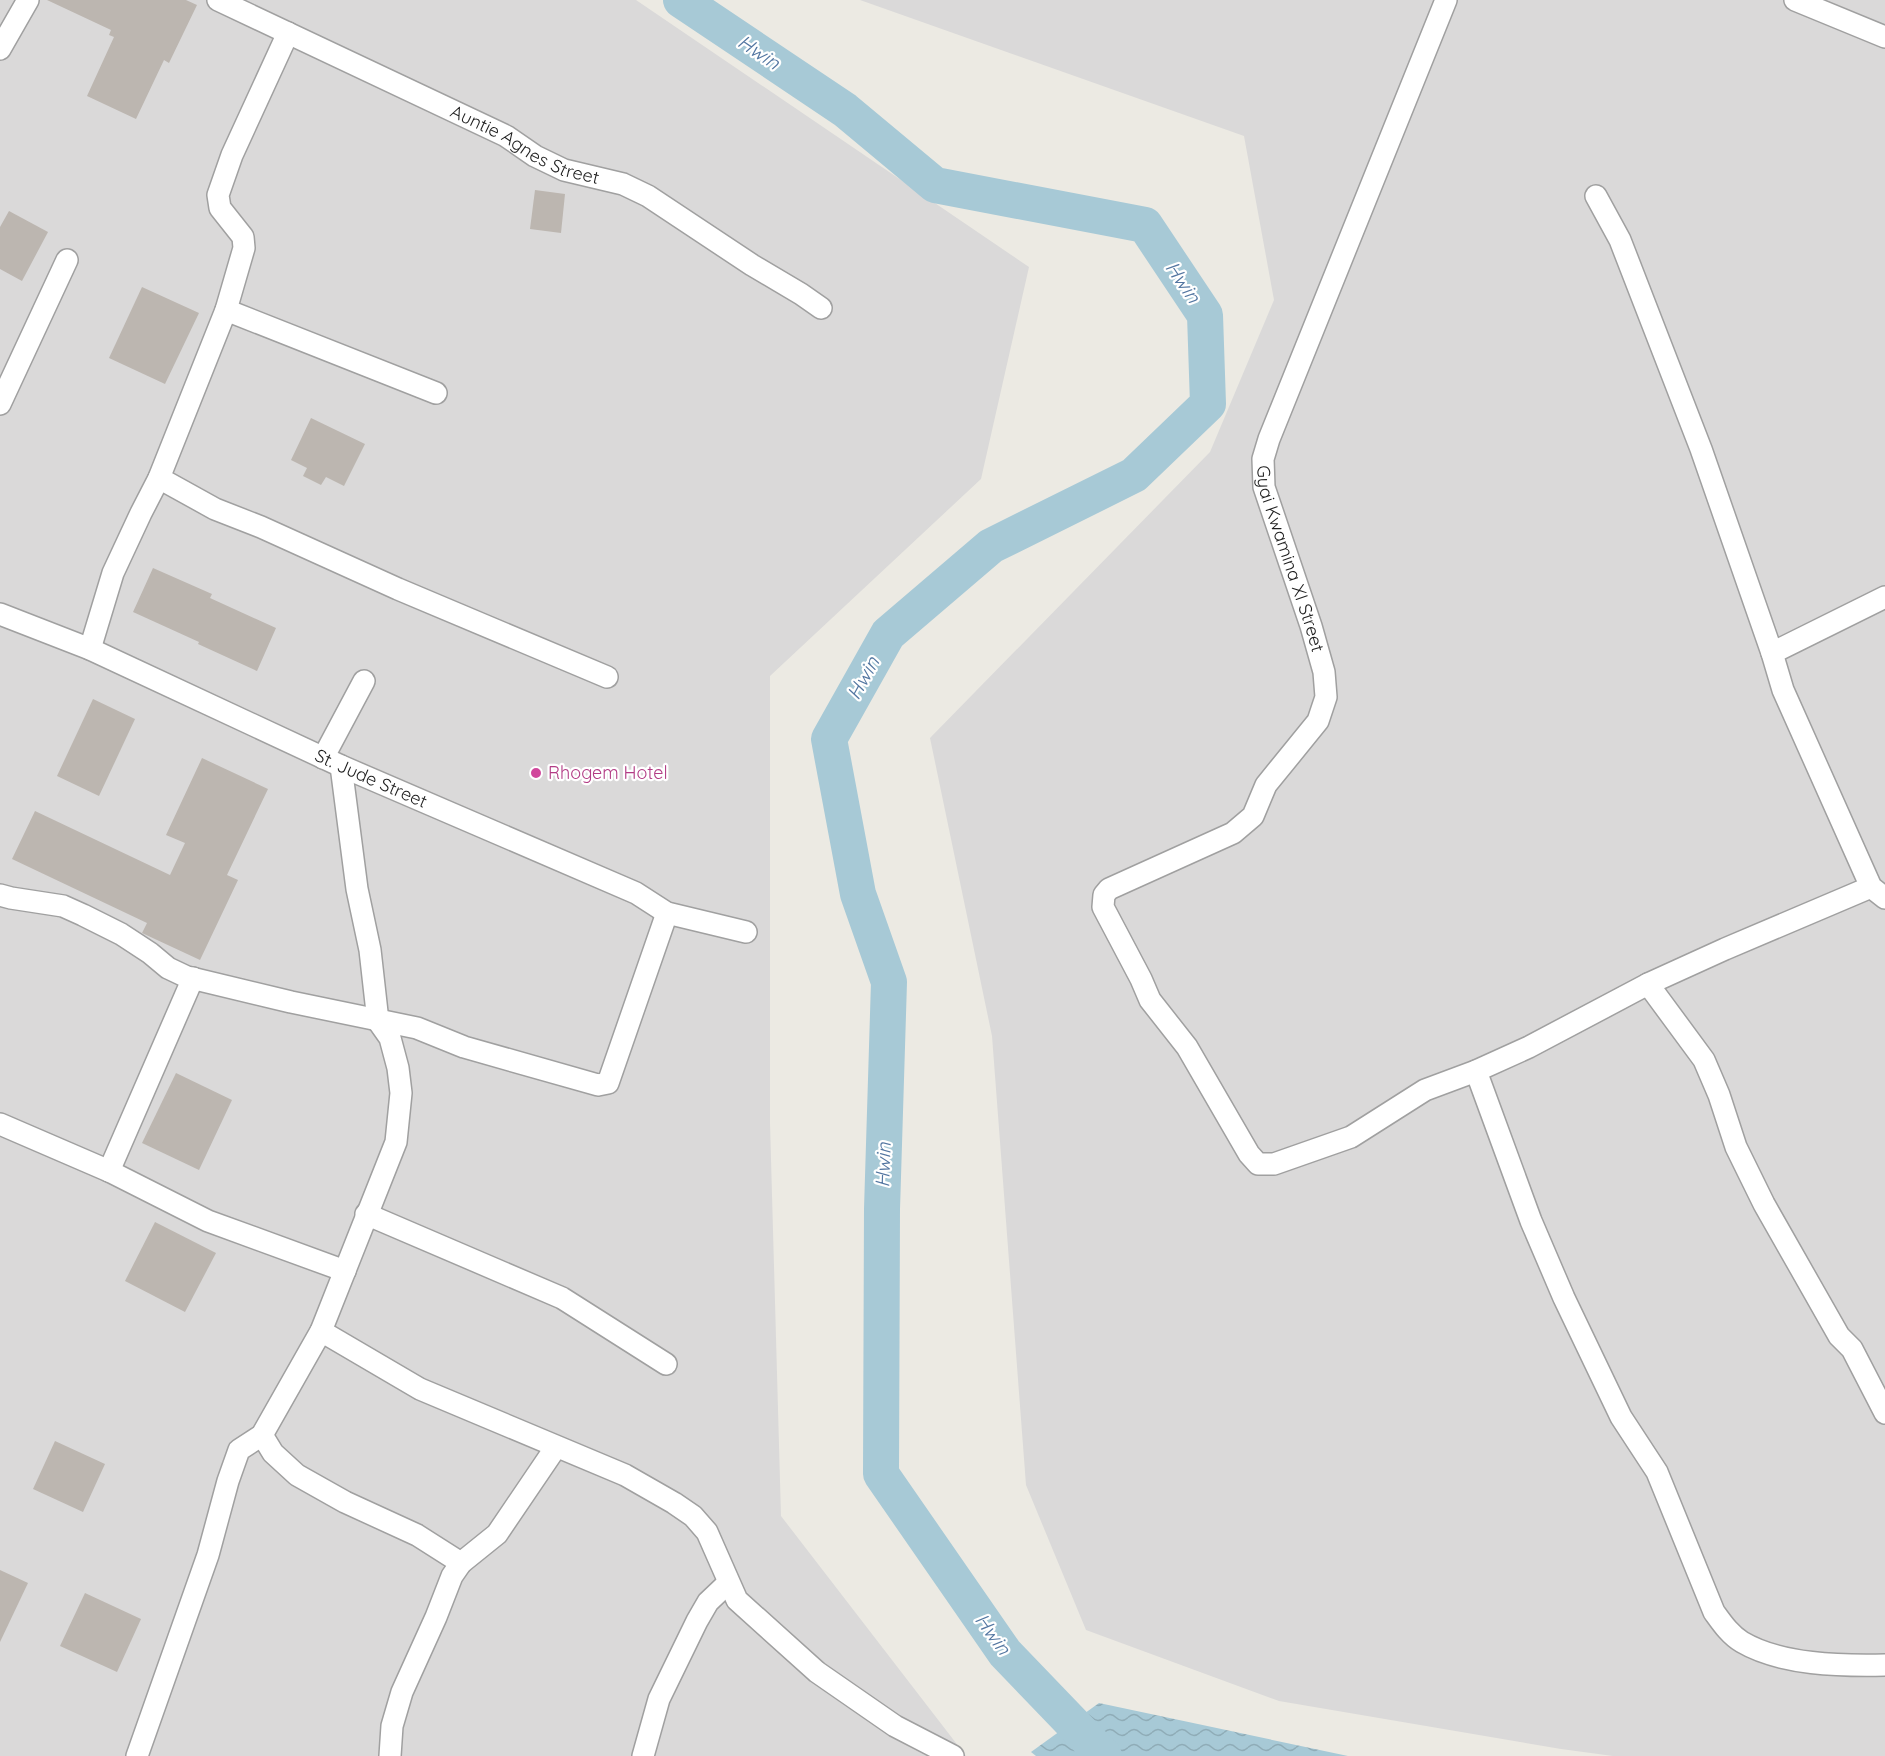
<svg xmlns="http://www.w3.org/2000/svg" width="1885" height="1756" viewBox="0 0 1885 1756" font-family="Quicksand,sans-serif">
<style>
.residential{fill:#dad9d9}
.water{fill:url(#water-waves)}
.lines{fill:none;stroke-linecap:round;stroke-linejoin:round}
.river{stroke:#a7c9d6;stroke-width:36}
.building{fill:#bcb6b0}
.street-casing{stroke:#a0a0a0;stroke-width:24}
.street{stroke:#fff;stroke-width:21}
.hotel-dot{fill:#d1479c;stroke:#fff;stroke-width:2}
.labels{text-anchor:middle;stroke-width:4.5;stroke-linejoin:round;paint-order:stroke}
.street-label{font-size:18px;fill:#1c1c1c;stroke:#fff}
.hotel-label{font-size:18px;fill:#b23c85;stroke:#fff;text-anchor:start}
.water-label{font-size:20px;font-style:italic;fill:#5376a1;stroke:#fff}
</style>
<defs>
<pattern id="water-waves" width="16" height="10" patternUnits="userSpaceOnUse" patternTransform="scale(1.5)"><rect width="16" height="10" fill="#a7c9d6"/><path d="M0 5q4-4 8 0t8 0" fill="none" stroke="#8facb7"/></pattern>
</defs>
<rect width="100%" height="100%" fill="#eceae3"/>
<!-- residential -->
<g class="residential">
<polygon points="0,0 636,0 1029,267 981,479 770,676 770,1123 781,1516 966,1756 0,1756"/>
<polygon points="860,0 1885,0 1885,1756 1613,1756 1561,1749 1279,1701 1086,1630 1026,1485 992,1036 930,738 1210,452 1274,300 1244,136"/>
</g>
<!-- water -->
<polygon class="water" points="1099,1703 1348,1756 1036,1756 1031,1752"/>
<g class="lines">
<!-- river -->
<polyline class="river" points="681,0 845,110 935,185 1145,225 1205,315 1208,404 1134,475 991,546 888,634 829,739 858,894 889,982 882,1209 881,1474 1005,1653 1104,1756"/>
</g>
<!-- building -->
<g class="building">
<polygon points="47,0 186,0 197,5 169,63 164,60 136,119 87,96 114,37 109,35 111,30"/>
<polygon points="535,190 565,194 561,233 530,229"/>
<polygon points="9,211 48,232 22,281 0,269 0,227"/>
<polygon points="142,287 199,313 165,384 109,358"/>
<polygon points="311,418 365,444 344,486 326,477 321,485 303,476 307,468 291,460"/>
<polygon points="153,568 212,594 210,598 276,628 257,671 198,644 199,642 133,612"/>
<polygon points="93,699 135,719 99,796 57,776"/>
<polygon points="202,758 268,789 227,875 238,880 200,960 142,933 147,923 12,859 35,811 170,875 185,843 166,835"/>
<polygon points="176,1073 232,1100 199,1170 142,1143"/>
<polygon points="155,1222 216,1253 185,1312 125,1281"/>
<polygon points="55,1441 105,1464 83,1512 33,1489"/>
<polygon points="0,1570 28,1583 0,1642"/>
<polygon points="85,1593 141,1619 117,1672 60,1646"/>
</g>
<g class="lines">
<!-- street casing -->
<g class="street-casing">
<g id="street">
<path id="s1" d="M218 0 506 136 535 156 564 170 623 184 648 196 752 265 801 294 821 308"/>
<path id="s2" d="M1446 0 1269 439 1263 459 1264 487 1311 626 1324 672 1326 697 1318 721 1266 785 1253 816 1233 833 1109 889 1104 895 1103 907 1141 979 1150 1000 1187 1047 1249 1154 1258 1164H1274L1351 1137 1425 1090 1476 1071 1529 1047 1648 984 1725 949 1871 887"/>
<polyline points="1795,0 1885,37"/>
<polyline points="0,49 28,0"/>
<polyline points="1596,196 1620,240 1701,449 1772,653"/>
<polyline points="226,310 436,393"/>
<polyline points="0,404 67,260"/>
<polyline points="159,478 215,509 261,527 398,589 607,677"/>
<polyline points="1885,597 1772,653 1783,690 1871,887 1885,898"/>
<path id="s3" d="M0 614 90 649 341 766 636 893 667 913 746 932"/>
<polyline points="90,649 113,573 141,513 159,478 226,310 244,248 243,237 220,208 218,195 232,155 288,33"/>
<polyline points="323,758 364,681"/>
<polyline points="0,895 11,898 63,906 83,915 121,934 150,953 168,968 187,977 291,1002 417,1028 464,1047 598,1085 608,1083 667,913"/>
<polyline points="1648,984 1704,1060 1719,1095 1736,1147 1764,1204 1839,1336 1852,1349 1885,1413"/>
<path d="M1476 1071 1531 1221 1564 1298 1621 1417 1657 1472 1714 1612C1722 1623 1730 1635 1742 1642 1781 1665 1841 1666 1885 1665"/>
<polyline points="0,1124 109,1171 208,1221 345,1271"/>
<polyline points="109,1171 193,978"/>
<polyline points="366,1214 562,1298 666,1364"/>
<polyline points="321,1331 420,1389 625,1475 674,1503 693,1516 707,1532 737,1600 817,1672 895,1726 953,1756"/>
<polyline points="262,1435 273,1453 297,1475 345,1502 417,1535 461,1563"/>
<polyline points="137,1756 208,1555 228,1481 239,1450 262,1435 321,1331 396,1142 401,1093 398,1068 390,1038 378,1021 370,950 357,889 341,766"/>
<polyline points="390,1756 392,1726 402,1692 436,1617 452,1576 461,1563 497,1534 556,1447"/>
<polyline points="643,1756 659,1699 697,1621 708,1602 728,1583"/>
</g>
</g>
<!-- street -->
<use href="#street" class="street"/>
</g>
<!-- markers -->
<circle class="hotel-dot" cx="536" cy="773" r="6"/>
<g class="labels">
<!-- street labels -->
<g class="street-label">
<text dy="6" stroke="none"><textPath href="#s1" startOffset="340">Auntie Agnes Street</textPath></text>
<text dy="6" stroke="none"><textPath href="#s2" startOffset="598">Gyai Kwamina XI Street</textPath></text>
<text dy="6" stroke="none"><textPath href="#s3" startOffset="406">St. Jude Street</textPath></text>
</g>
<!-- hotel labels -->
<g class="hotel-label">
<text x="548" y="779">Rhogem Hotel</text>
</g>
<!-- water labels -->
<g class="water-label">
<text transform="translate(759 52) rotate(34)" y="7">Hwin</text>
<text transform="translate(1183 282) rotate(56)" y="7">Hwin</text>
<text transform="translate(863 678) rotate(-61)" y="7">Hwin</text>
<text transform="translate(883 1165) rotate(-88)" y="7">Hwin</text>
<text transform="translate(993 1634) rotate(54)" y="7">Hwin</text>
</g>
</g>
</svg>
